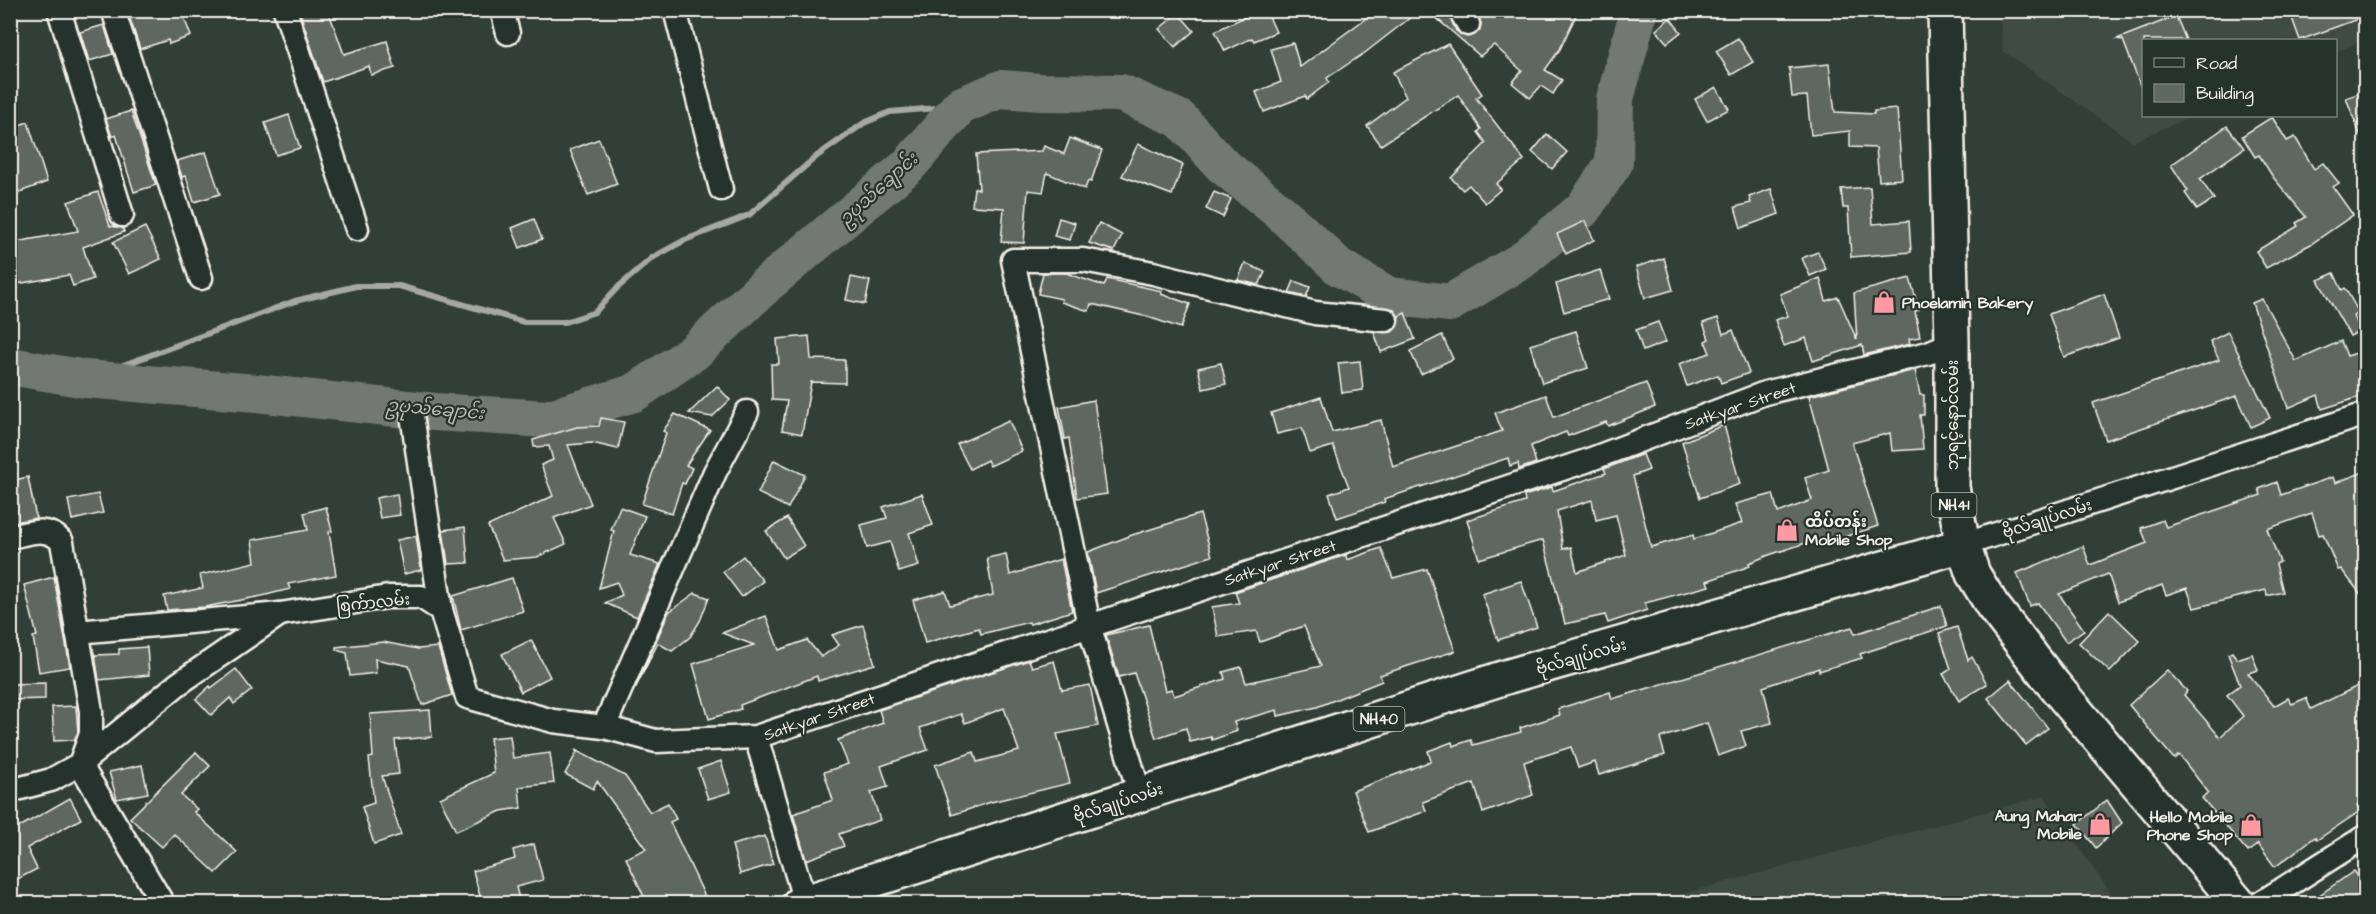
<svg xmlns="http://www.w3.org/2000/svg" width="2376" height="914" viewBox="0 0 2376 914" font-family="'Architects Daughter','Noto Sans Myanmar',sans-serif">
<style>
.built{fill:#404b44}
.lines{fill:none;stroke-linecap:round;stroke-linejoin:round}
.stream{stroke:#a6a9a1;stroke-width:6}
.river{stroke:#727972;stroke-width:38}
.building{fill:#5f6861;stroke:#f4f1e8;stroke-width:1.5;fill-rule:evenodd}
.minor-casing{stroke:#f4f1e8;stroke-width:27}
.trunk-casing{stroke:#f4f1e8;stroke-width:38}
.minor{stroke:#26332d;stroke-width:22}
.trunk{stroke:#26332d;stroke-width:33}
.labels{text-anchor:middle;stroke-width:4.5;stroke-linejoin:round;paint-order:stroke}
.shield{fill:#26332d;stroke:#b6b8b0;stroke-width:1.5}
.shield-label{font-size:15px;font-weight:bold;fill:#f4f1e8}
.poi-label{font-size:16px;font-weight:bold;fill:#f4f1e8;stroke:#26332d;text-anchor:start}
.street-label{font-size:16px;fill:#f4f1e8;stroke:#26332d}
.water-label{font-size:18px;font-style:italic;fill:#babbb3;stroke:#26332d}
</style>
<rect width="100%" height="100%" fill="#323e38"/>
<filter id="ink" filterUnits="userSpaceOnUse"><feTurbulence type="fractalNoise" baseFrequency=".0167" numOctaves="2"/><feDisplacementMap in="SourceGraphic" scale="12" xChannelSelector="R" yChannelSelector="G"/><feConvolveMatrix kernelMatrix="1 2 1 2 8 2 1 2 1" color-interpolation-filters="sRGB"/></filter>
<g filter="url(#ink)">
<!-- built -->
<g class="built">
<polygon points="1999,11 2365,11 2365,39 2336,52 2336,40 2144,40 2144,116 2192,116 2133,142 2003,51"/>
<polygon points="2044,796 2117,903 1648,903"/>
</g>
<g class="lines">
<!-- stream -->
<polyline class="stream" points="86,379 295,301 356,286 399,286 524,322 565,322 595,312 616,289 652,258 685,240 749,215 817,156 864,123 890,112 960,106"/>
<!-- river -->
<polyline class="river" points="10,366 86,379 256,393 435,412 547,419 634,393 693,353 767,284 908,166 960,106 1001,89 1040,92 1121,93 1180,119 1221,164 1280,212 1339,267 1389,296 1450,303 1521,261 1583,209 1614,163 1615,99 1639,10"/>
</g>
<!-- building -->
<g class="building">
<polygon points="127,10 181,10 191,36 169,44 168,40 140,49"/>
<polygon points="299,10 328,10 344,54 387,41 395,68 371,75 369,66 323,82"/>
<polygon points="1259,10 1266,10 1276,32 1254,41 1252,38 1225,51 1215,31"/>
<polygon points="1377,10 1420,10 1366,52 1327,78 1329,82 1307,99 1305,96 1264,112 1256,92 1281,82 1271,49 1293,43 1300,67"/>
<polygon points="1427,10 1447,10 1456,31 1467,37 1480,30 1481,23 1476,10 1566,10 1576,15 1560,49 1545,70 1562,80 1553,94 1541,86 1530,98 1512,83 1522,71 1494,45 1480,56"/>
<polygon points="2289,10 2366,10 2366,16 2300,40"/>
<polygon points="1178,13 1194,31 1175,47 1159,29"/>
<polygon points="2176,16 2186,40 2144,40 2142,90 2123,40 2117,39"/>
<polygon points="1670,18 1681,32 1667,43 1656,30"/>
<polygon points="104,25 113,54 89,61 80,32"/>
<polygon points="1738,38 1753,62 1731,75 1716,51"/>
<polygon points="1448,44 1482,94 1476,98 1524,160 1496,184 1501,189 1485,203 1469,185 1463,190 1451,178 1486,143 1478,132 1481,129 1458,95 1381,145 1367,126 1406,97 1393,72"/>
<polygon points="1829,64 1835,112 1874,114 1874,111 1897,109 1902,179 1879,181 1876,148 1850,147 1850,131 1811,135 1807,96 1792,97 1789,68"/>
<polygon points="1716,87 1729,109 1707,121 1695,99"/>
<polygon points="2366,91 2366,144 2364,144 2346,98"/>
<polygon points="131,111 156,185 134,192 116,135 112,137 106,119"/>
<polygon points="289,115 300,148 276,155 265,123"/>
<polygon points="2272,117 2287,141 2295,137 2314,169 2323,163 2339,183 2333,187 2353,215 2311,244 2266,268 2256,251 2298,226 2296,223 2306,217 2273,177 2259,155 2255,157 2242,136"/>
<polygon points="28,122 47,182 14,194 10,184 10,128"/>
<polygon points="2227,126 2244,148 2200,179 2214,199 2197,210 2185,193 2188,191 2171,165"/>
<polygon points="1547,134 1567,152 1552,169 1532,152"/>
<polygon points="1070,138 1102,150 1091,182 1088,181 1085,189 1047,173 1043,192 1028,190 1024,243 1001,242 1004,208 972,206 974,188 979,189 976,154 1042,151 1044,146 1064,154"/>
<polygon points="599,139 617,184 588,195 570,150"/>
<polygon points="1138,144 1183,165 1172,195 1122,176"/>
<polygon points="206,152 220,194 194,202 186,176 182,177 177,161"/>
<polygon points="1870,187 1873,224 1909,221 1911,252 1851,257 1848,208 1843,208 1841,189"/>
<polygon points="1771,189 1779,214 1741,228 1735,207 1751,203 1749,197"/>
<polygon points="98,192 110,226 123,228 124,232 83,247 93,279 73,286 69,275 10,285 10,243 78,231 68,202"/>
<polygon points="1214,192 1231,199 1223,217 1206,209"/>
<polygon points="1059,218 1075,223 1070,240 1054,236"/>
<polygon points="534,219 542,239 520,248 512,228"/>
<polygon points="1585,221 1594,240 1566,254 1557,234"/>
<polygon points="1099,223 1122,235 1114,251 1089,243"/>
<polygon points="145,227 161,259 129,274 113,242"/>
<polygon points="1818,252 1826,269 1810,276 1802,258"/>
<polygon points="1664,258 1673,290 1645,298 1636,267"/>
<polygon points="1245,263 1265,272 1259,285 1238,280"/>
<polygon points="1600,270 1609,299 1564,312 1556,284"/>
<polygon points="1043,273 1066,273 1104,286 1107,279 1162,291 1161,294 1190,304 1181,328 1148,317 1091,304 1089,311 1061,302 1062,299 1038,294"/>
<polygon points="2334,273 2342,290 2345,288 2359,313 2354,316 2361,331 2350,336 2318,280"/>
<polygon points="851,277 870,281 865,304 846,300"/>
<polygon points="1820,278 1826,301 1838,297 1857,340 1854,293 1910,278 1919,310 1915,311 1920,337 1909,339 1910,344 1864,355 1862,345 1813,361 1806,338 1784,346 1775,320 1788,316 1780,294"/>
<polygon points="1294,281 1310,287 1306,297 1289,293"/>
<polygon points="2104,294 2119,338 2064,357 2049,314"/>
<polygon points="2262,299 2296,361 2341,341 2347,356 2366,350 2366,395 2322,409 2318,395 2288,408 2252,303"/>
<polygon points="1405,313 1415,339 1381,352 1374,332 1392,332 1397,327 1399,316"/>
<polygon points="1718,318 1723,334 1733,330 1749,373 1721,383 1718,375 1687,386 1679,364 1710,353 1705,341 1709,339 1703,323"/>
<polygon points="1658,322 1666,342 1643,351 1636,330"/>
<polygon points="1576,331 1588,368 1542,383 1530,345"/>
<polygon points="2228,332 2270,418 2251,427 2237,396 2106,440 2093,403 2219,360 2210,341"/>
<polygon points="1442,335 1453,359 1421,374 1410,351"/>
<polygon points="809,336 811,359 845,360 845,383 811,382 802,434 782,430 787,401 772,400 771,364 779,364 777,339"/>
<polygon points="1360,361 1363,390 1342,393 1338,363"/>
<polygon points="1221,363 1226,384 1203,389 1198,368"/>
<path d="M1915 370 1920 395H1924V415H1920L1923 449 1892 451 1890 433 1852 443 1878 526 1825 543 1824 537 1769 555 1749 563 1750 566 1707 581 1709 586 1645 603 1647 610 1608 623 1605 615 1565 624 1543 540 1479 559 1467 520 1525 502 1524 496 1552 487 1553 491 1606 473 1604 469 1643 454 1649 470 1633 476 1651 547 1693 535 1694 539 1742 523 1735 504 1773 494 1778 513 1812 500 1805 478 1829 470 1809 396ZM1592 500 1596 520 1616 515 1626 555 1577 572 1571 547 1563 549 1557 511Z"/>
<polygon points="1646,383 1655,407 1608,426 1606,422 1568,436 1566,432 1531,446 1536,463 1519,469 1518,463 1510,466 1508,458 1384,499 1385,502 1337,518 1329,494 1349,487 1333,446 1310,453 1302,428 1277,434 1271,413 1321,397 1332,432 1381,420 1393,467 1502,431 1495,413 1546,395 1554,417"/>
<polygon points="717,386 730,400 712,417 689,413"/>
<polygon points="1094,400 1107,494 1077,498 1069,438 1065,439 1059,407"/>
<polygon points="675,414 710,430 686,465 692,468 685,484 682,483 672,514 642,504 666,433 663,431"/>
<polygon points="601,418 624,422 618,449 592,443 568,445 591,504 554,518 566,544 537,557 503,560 488,526 553,496 541,465 553,460 549,446 534,447 533,440 577,427 599,426"/>
<polygon points="1009,421 1022,451 990,466 987,460 970,469 957,444"/>
<polygon points="1724,425 1740,484 1700,498 1682,442"/>
<polygon points="774,460 805,475 788,508 758,493"/>
<polygon points="2366,471 2366,601 2341,569 2338,570 2323,534 2319,535 2312,513 2267,529 2280,562 2276,564 2283,592 2267,596 2266,590 2194,608 2187,588 2166,595 2162,585 2118,602 2108,574 2059,594 2084,630 2066,642 2038,603 2030,606 2017,573 2083,546 2090,565 2147,543 2141,528 2163,520 2166,527 2261,495 2259,489 2277,482 2281,495 2333,477 2335,483"/>
<polygon points="28,477 36,518 10,523 10,481"/>
<polygon points="98,494 103,513 72,520 68,500"/>
<polygon points="397,494 400,515 380,518 376,498"/>
<polygon points="922,494 933,525 909,533 919,566 899,572 890,542 867,548 861,525 887,518 883,507"/>
<polygon points="326,507 332,531 329,532 336,575 288,584 290,589 262,596 205,607 167,610 164,596 203,588 200,575 255,562 252,540 308,530 304,513"/>
<polygon points="620,507 645,516 630,555 660,564 637,617 605,603 622,595 617,582 599,588 614,531 611,530"/>
<polygon points="1200,514 1212,556 1096,593 1088,552 1132,535"/>
<polygon points="787,518 804,546 784,558 766,531"/>
<polygon points="465,527 468,563 448,564 443,530"/>
<polygon points="416,536 421,570 404,574 397,540"/>
<polygon points="1381,548 1393,578 1427,569 1455,651 1380,675 1382,681 1317,707 1278,716 1277,710 1234,722 1237,731 1212,740 1211,737 1190,742 1186,728 1156,738 1134,673 1119,677 1106,635 1149,625 1165,691 1171,689 1174,696 1225,679 1223,672 1241,667 1246,683 1321,666 1304,626 1260,642 1256,631 1218,637 1212,607 1239,603 1235,592 1346,555 1347,560"/>
<polygon points="1006,554 1010,575 1061,559 1072,611 1030,624 1029,622 981,634 979,628 925,643 913,600 945,591 950,605 993,595 987,558"/>
<polygon points="743,556 763,581 742,597 723,572"/>
<polygon points="54,577 70,667 39,672 33,637 37,636 24,585"/>
<polygon points="512,578 523,611 461,630 453,596"/>
<polygon points="1521,581 1537,627 1498,640 1482,594"/>
<polygon points="695,593 709,598 700,621 690,637 672,651 658,643 635,689 669,612"/>
<polygon points="1941,606 1947,626 1860,654 1862,658 1819,671 1819,668 1763,687 1772,723 1741,731 1746,746 1718,756 1707,723 1660,738 1665,755 1599,775 1595,762 1578,768 1571,747 1524,762 1533,795 1483,813 1474,783 1423,802 1426,811 1369,832 1353,791 1431,761 1428,751 1452,742 1453,746 1471,740 1473,745 1521,732 1520,728 1560,715 1558,709 1610,692 1612,699 1852,627 1855,634"/>
<polygon points="2109,611 2140,641 2110,672 2079,643"/>
<polygon points="766,616 779,650 807,640 821,657 839,645 832,635 863,625 875,664 818,681 817,676 740,705 741,709 709,719 693,664 754,645 722,633"/>
<polygon points="1957,627 1968,660 1972,657 1987,684 1959,701 1943,674 1951,669 1939,633"/>
<polygon points="531,640 550,677 521,692 502,654"/>
<polygon points="383,642 418,649 438,647 452,695 422,705 409,666 375,659 376,673 350,676 347,653 336,650 336,647"/>
<polygon points="147,647 149,675 99,680 95,655 119,654 119,649"/>
<polygon points="2232,652 2237,659 2252,654 2258,670 2248,673 2274,706 2288,698 2292,704 2306,698 2311,709 2366,682 2366,800 2357,805 2360,811 2317,840 2315,837 2275,867 2258,844 2248,852 2202,798 2208,792 2179,755 2174,759 2129,705 2167,670 2187,691 2184,695 2220,737 2243,716 2227,695 2240,685 2228,654"/>
<polygon points="1029,660 1032,667 1054,661 1062,690 1090,685 1098,726 1057,734 1070,783 991,802 952,815 935,765 974,752 977,762 1019,751 1004,708 965,723 961,714 920,728 928,750 881,766 888,787 871,792 880,820 839,834 844,846 806,860 793,814 833,800 824,772 848,764 838,740 883,723 879,710"/>
<polygon points="236,669 252,690 234,704 230,698 211,715 196,699 210,686 211,688"/>
<polygon points="2010,680 2048,728 2026,745 1988,698"/>
<polygon points="45,683 45,699 10,700 10,684"/>
<polygon points="76,706 78,732 74,740 54,741 52,707"/>
<polygon points="430,710 432,737 395,740 399,774 382,776 401,835 374,844 362,807 374,803 369,758 373,757 370,714"/>
<polygon points="510,736 513,758 550,753 554,783 519,787 521,808 501,811 456,831 440,798 494,773 490,738"/>
<polygon points="575,750 625,776 650,812 668,803 676,819 670,822 708,903 647,903 626,858 646,849 597,781 593,789 565,774 577,752"/>
<polygon points="196,752 210,766 181,795 197,809 194,812 237,852 216,873 174,834 162,847 130,818"/>
<polygon points="721,761 731,792 708,799 698,769"/>
<polygon points="142,765 148,793 117,799 109,772"/>
<polygon points="70,798 81,819 27,848 37,869 10,883 10,818 16,829"/>
<polygon points="2107,800 2122,823 2096,848 2077,824"/>
<polygon points="765,836 773,864 740,874 732,845"/>
<polygon points="534,844 543,880 516,887 520,903 482,903 473,871 515,859 513,850"/>
<polygon points="2354,871 2366,887 2366,903 2308,903"/>
</g>
<g class="lines">
<!-- minor casing -->
<g class="minor-casing">
<g id="minor">
<polyline points="59,10 122,215"/>
<polyline points="113,10 201,278"/>
<polyline points="285,10 357,229"/>
<polyline points="502,10 508,33"/>
<polyline points="675,10 721,189"/>
<polyline points="1460,10 1468,24"/>
<polyline points="412,415 441,610"/>
<path d="M10 537C30 533 48 525 62 542L91 711V734L80 764 51 780 10 791"/>
<polyline points="1963,545 2366,414"/>
<polyline points="77,632 280,614 388,597 421,597 441,610 467,697 553,721 604,727 715,472 747,412"/>
<polyline points="604,727 656,741 756,737 1586,461 1765,393 1928,353 1952,343"/>
<polyline points="756,737 805,902"/>
<polyline points="1140,795 1089,625 1013,260 1083,260 1153,273 1315,313 1386,320"/>
<polyline points="163,904 80,764 178,684 280,614"/>
<polyline points="2259,904 2366,836"/>
</g>
</g>
<!-- trunk casing -->
<g class="trunk-casing">
<g id="trunk">
<polyline points="1945,10 1952,343 1952,487 1963,545 1973,574 1992,605 2054,685 2239,904"/>
<polyline points="799,904 1509,676 1963,545"/>
</g>
</g>
<!-- minor -->
<use href="#minor" class="minor"/>
<!-- trunk -->
<use href="#trunk" class="trunk"/>
</g>
</g>
<!-- icons -->
<defs>
<g id="shop-bare" transform="scale(1.8)"><path d="M-5-2.5h2.3a2.7 3.5 0 0 1 5.4 0H5L5.5 6h-11ZM-1.5-2.5h3a1.5 2.3 0 0 0-3 0Z" fill="#ff9aa2" stroke="#26332d" stroke-width="2.5" paint-order="stroke"/></g>
</defs>
<g fill-rule="evenodd">
<use href="#shop-bare" x="1884" y="302"/>
<use href="#shop-bare" x="1787" y="530"/>
<use href="#shop-bare" x="2100" y="824"/>
<use href="#shop-bare" x="2251" y="825"/>
</g>
<g class="labels">
<!-- shield labels -->
<g class="shield">
<rect x="1931.5" y="493" width="45" height="24" rx="4.5"/>
<rect x="1353.5" y="707" width="51" height="24" rx="4.5"/>
</g>
<g class="shield-label">
<text x="1954" y="510">NH41</text>
<text x="1379" y="724">NH40</text>
</g>
<!-- poi labels -->
<g class="poi-label">
<text x="1902" y="308">Phoelamin Bakery</text>
<text x="1805" y="527">ထိပ်တန်း<tspan x="1805" dy="18">Mobile Shop</tspan></text>
<text x="2082" y="821" text-anchor="end">Aung Mahar<tspan x="2082" dy="18">Mobile</tspan></text>
<text x="2233" y="822" text-anchor="end">Hello Mobile<tspan x="2233" dy="18">Phone Shop</tspan></text>
</g>
<!-- street labels -->
<g class="street-label">
<text transform="translate(1740 405) rotate(-19)" y="6">Satkyar Street</text>
<text transform="translate(1952 415) rotate(-90)" y="6">ဘုရင့်နောင်လမ်း</text>
<text transform="translate(2047 518) rotate(-18)" y="6">ဗိုလ်ချုပ်လမ်း</text>
<text transform="translate(1280 562) rotate(-18)" y="6">Satkyar Street</text>
<text transform="translate(373 602) rotate(-6)" y="6">စြက်ာလမ်း</text>
<text transform="translate(1581 656) rotate(-16)" y="6">ဗိုလ်ချုပ်လမ်း</text>
<text transform="translate(819 716) rotate(-19)" y="6">Satkyar Street</text>
<text transform="translate(1118 802) rotate(-18)" y="6">ဗိုလ်ချုပ်လမ်း</text>
</g>
<!-- water labels -->
<g class="water-label">
<text transform="translate(878 189) rotate(-42)" y="6">ဥပုသ်ချောင်း</text>
<text transform="translate(435 409) rotate(5)" y="6">ဥပုသ်ချောင်း</text>
</g>
</g>
<!-- margin -->
<rect width="2376" height="914" fill="none" stroke="#26332d" stroke-width="36"/>
<rect x="18" y="18" width="2340" height="878" fill="none" stroke="#f4f1e8" stroke-width="2" filter="url(#ink)"/>
<!-- legend -->
<rect x="2142" y="39" width="195" height="78" fill="#26332d" stroke="#787f78" stroke-width="1.5"/>
<rect x="2154" y="58" width="30" height="9" fill="#26332d" stroke="#787f78" stroke-width="1.5"/>
<text x="2196" y="69" font-size="18" fill="#f4f1e8">Road</text>
<rect x="2154" y="84" width="30" height="18" fill="#5f6861" stroke="#787f78" stroke-width="1.5"/>
<text x="2196" y="99" font-size="18" fill="#f4f1e8">Building</text>
</svg>
